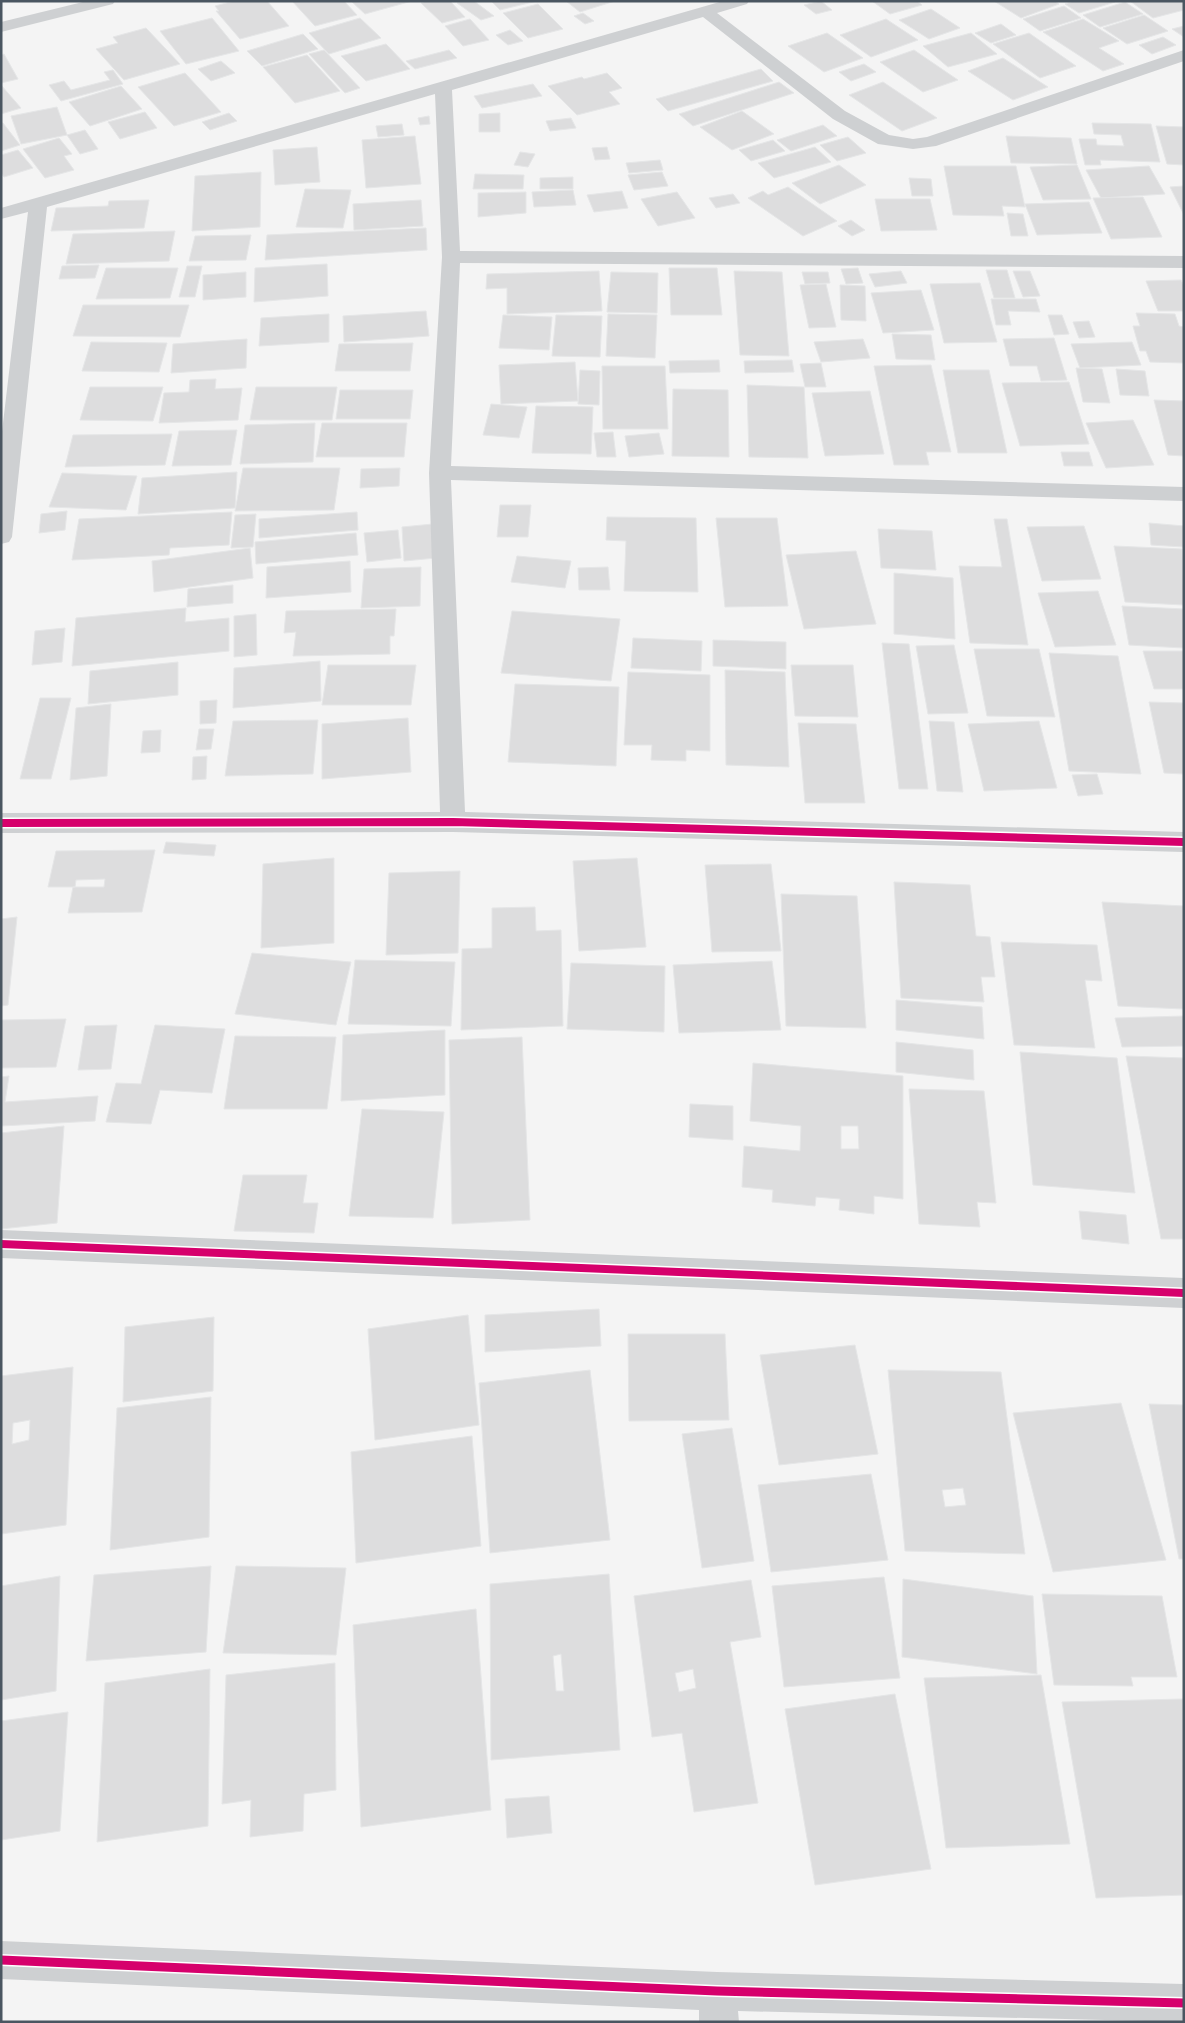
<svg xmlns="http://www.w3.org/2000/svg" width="1185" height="2023" viewBox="0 0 1185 2023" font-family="'Source Sans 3',sans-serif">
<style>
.building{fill:#ddddde;stroke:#e5e6e7;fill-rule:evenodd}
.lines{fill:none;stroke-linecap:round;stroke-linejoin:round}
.street{fill:#ced0d2;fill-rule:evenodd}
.cycleway-far1-casing{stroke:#fff;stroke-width:11}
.cycleway-casing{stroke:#fff;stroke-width:12}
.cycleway-far1{stroke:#d6006c;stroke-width:8}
.cycleway{stroke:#d6006c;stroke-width:9}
</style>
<rect width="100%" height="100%" fill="#f4f4f4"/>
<!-- building -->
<g class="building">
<polygon points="234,1 267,1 289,26 240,39 216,11 219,11 215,6"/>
<polygon points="292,1 344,1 357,15 315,26"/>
<polygon points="351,1 412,1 365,14"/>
<polygon points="426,1 450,1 465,17 442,23 421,3"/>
<polygon points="462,1 474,1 494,16 481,20 457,3"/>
<polygon points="491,1 537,1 500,10"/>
<polygon points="566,1 615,1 580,12"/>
<polygon points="821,1 832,10 816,14 804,5"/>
<polygon points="872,1 917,1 922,5 890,14"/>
<polygon points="994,1 1055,1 1059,4 1021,18"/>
<polygon points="1074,1 1114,1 1115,2 1079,13 1065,4"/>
<polygon points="1130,1 1181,1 1184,3 1184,10 1153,18"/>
<polygon points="1125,2 1143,14 1100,27 1083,15"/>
<polygon points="538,4 563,29 528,38 503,13"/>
<polygon points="1064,6 1081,18 1040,31 1023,19"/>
<polygon points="931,9 960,28 929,39 899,20"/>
<polygon points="583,13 594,21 585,24 574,16"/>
<polygon points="1144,15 1168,31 1127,44 1103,28"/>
<polygon points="212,18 239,51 186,64 160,31"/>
<polygon points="360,18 381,38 329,54 309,33"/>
<polygon points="470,19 489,40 463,46 445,26"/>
<polygon points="886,19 918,40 871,57 840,35"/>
<polygon points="1083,19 1119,41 1099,48 1124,64 1103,71 1043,32"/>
<polygon points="1001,24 1016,35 991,43 975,33"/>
<polygon points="1184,26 1184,37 1172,29"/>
<polygon points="146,28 180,64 124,80 96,49 118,43 113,37"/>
<polygon points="510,30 523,41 508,45 496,35"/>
<polygon points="827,33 863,58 824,72 788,46"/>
<polygon points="971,33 997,54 948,67 923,46"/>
<polygon points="1029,33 1076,66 1040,78 993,44"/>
<polygon points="303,34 318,49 262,66 247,51"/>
<polygon points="1163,37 1176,45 1152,54 1139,45"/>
<polygon points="386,44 410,69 366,81 341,56"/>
<polygon points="324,50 360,88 345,93 309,54"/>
<polygon points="449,50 457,58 415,69 406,61"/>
<polygon points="914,50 958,80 923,92 880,62"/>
<polygon points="4,54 18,79 1,83 1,55"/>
<polygon points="307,55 340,91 295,103 263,67"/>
<polygon points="1003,58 1048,87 1013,100 968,71"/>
<polygon points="221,61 235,73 211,81 198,69"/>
<polygon points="864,64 876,72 851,81 839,72"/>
<polygon points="761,69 773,81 668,111 656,99"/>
<polygon points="113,70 123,84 61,101 49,85 64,81 71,90 110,80 104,72"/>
<polygon points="185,73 221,112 174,126 138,87"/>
<polygon points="607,73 622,88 609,92 620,104 577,115 548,86 582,77 584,79"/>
<polygon points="779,82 794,93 693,126 679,114"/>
<polygon points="883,82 937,118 902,131 849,95"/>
<polygon points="533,84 542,96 482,108 474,96"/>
<polygon points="1,85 21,108 1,114"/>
<polygon points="121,86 142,109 90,126 69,102"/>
<polygon points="57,107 67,135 21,144 11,116"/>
<polygon points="742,111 774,134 732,150 700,127"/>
<polygon points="145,112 157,128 120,139 108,122"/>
<polygon points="229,113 237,121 210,130 202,122"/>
<polygon points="500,113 500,132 479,132 479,114"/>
<polygon points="429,116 430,124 420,125 418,118"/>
<polygon points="571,118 576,128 550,131 546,121"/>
<polygon points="1,123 3,123 20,145 1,151"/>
<polygon points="1092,123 1151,124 1160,162 1100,160 1101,165 1085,165 1079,139 1096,139 1097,145 1124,146 1121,135 1094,134"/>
<polygon points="402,124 404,135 378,137 376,126"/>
<polygon points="823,125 837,136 791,151 777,140"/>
<polygon points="1156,126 1184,127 1184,165 1167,164"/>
<polygon points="85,130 98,149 80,154 67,135"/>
<polygon points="415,136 421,184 366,188 362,140"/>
<polygon points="1006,136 1071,138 1077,164 1011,163"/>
<polygon points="848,137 866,153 837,161 820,145"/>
<polygon points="59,138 72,154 64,156 74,170 45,178 23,149"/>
<polygon points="773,140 785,151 751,161 739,150"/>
<polygon points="317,147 320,182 275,185 273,150"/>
<polygon points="607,147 610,159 595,160 592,148"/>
<polygon points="815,147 831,162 774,178 758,163"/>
<polygon points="18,150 33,168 4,177 1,173 1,155"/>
<polygon points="520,152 535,154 528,167 514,165"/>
<polygon points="660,160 663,170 629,173 626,163"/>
<polygon points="839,165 866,185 820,204 792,183"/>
<polygon points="1077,165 1091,199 1043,200 1030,167"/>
<polygon points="944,166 1016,166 1025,207 1002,206 1004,216 953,215"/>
<polygon points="1149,166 1165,194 1101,198 1086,170"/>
<polygon points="261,172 260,227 192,231 195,176"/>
<polygon points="662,172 668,186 634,190 628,175"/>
<polygon points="475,174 524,175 523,189 473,189"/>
<polygon points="573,177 573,189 540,189 540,178"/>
<polygon points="909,178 931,179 933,196 912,196"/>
<polygon points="1184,186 1184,215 1170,187"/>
<polygon points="788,187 837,221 803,236 748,198 763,191 768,195"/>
<polygon points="305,189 351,190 343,228 296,227"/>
<polygon points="573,190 576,205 534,207 532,192"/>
<polygon points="622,191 628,208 594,212 587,195"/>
<polygon points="526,192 526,213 478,217 478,193"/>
<polygon points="677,192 695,218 658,226 641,199"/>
<polygon points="733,194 740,203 716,208 709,198"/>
<polygon points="1143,197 1162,237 1111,239 1093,198"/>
<polygon points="875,199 930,199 937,230 881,231"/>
<polygon points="149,200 144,228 51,231 56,208 108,206 109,201"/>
<polygon points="421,200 423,226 354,230 353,204"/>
<polygon points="1089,202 1102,233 1037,235 1025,204"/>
<polygon points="1007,213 1023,214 1028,236 1011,236"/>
<polygon points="851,220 865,230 852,236 838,226"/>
<polygon points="426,228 427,250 265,260 267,235"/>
<polygon points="175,231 169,261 66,264 73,234"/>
<polygon points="251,235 246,260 189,261 195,236"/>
<polygon points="327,264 328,296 254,302 255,268"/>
<polygon points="99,265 95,278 59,279 62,266"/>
<polygon points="187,266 202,266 195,297 179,297"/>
<polygon points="106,268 178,268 170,298 96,299"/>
<polygon points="669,268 717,268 722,315 671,315"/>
<polygon points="858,268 863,283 846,284 841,269"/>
<polygon points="986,270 1007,270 1015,298 994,298"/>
<polygon points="599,271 602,311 507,314 507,288 486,289 487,274"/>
<polygon points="734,271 782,272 789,356 740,355"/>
<polygon points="901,271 907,283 875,287 869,274"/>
<polygon points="1013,271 1030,271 1040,296 1023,297"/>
<polygon points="246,272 246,297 203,300 203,275"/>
<polygon points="611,272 658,273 657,313 607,312"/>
<polygon points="802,272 828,272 830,283 805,284"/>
<polygon points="1181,280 1184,286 1184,311 1158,311 1146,281"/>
<polygon points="980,283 997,342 944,343 930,284"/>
<polygon points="826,284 836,327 809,328 800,285"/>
<polygon points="840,285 865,286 866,321 841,320"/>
<polygon points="921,290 934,330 883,333 871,293"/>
<polygon points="991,299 1036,299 1040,312 1008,311 1011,325 996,325"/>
<polygon points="83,305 189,305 180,337 73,336"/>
<polygon points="426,311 429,336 344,342 343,316"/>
<polygon points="1136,313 1175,314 1179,326 1184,327 1184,363 1150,362 1146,351 1140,351 1133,326 1140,326"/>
<polygon points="329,314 329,342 259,346 261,318"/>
<polygon points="608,314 657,315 655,358 606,356"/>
<polygon points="503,315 552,317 549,350 499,348"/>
<polygon points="556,315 602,316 600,357 552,356"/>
<polygon points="1048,315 1062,315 1069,334 1054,335"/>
<polygon points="1089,321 1095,337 1079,338 1073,322"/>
<polygon points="892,334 931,335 935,360 896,359"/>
<polygon points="1054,338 1067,380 1041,381 1037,366 1010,366 1003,339"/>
<polygon points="247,339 246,368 171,373 173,344"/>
<polygon points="863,339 870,358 821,362 814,342"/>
<polygon points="91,342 167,343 159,372 82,371"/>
<polygon points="1132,342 1141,365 1080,368 1071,344"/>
<polygon points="413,343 410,371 335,371 339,344"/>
<polygon points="719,360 720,372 670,373 669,361"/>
<polygon points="792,360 794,372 745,373 744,361"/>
<polygon points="575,362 578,401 501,404 499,365"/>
<polygon points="821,363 826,387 805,387 800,364"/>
<polygon points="931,365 951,452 926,452 929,465 894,465 874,366"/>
<polygon points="602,366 665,366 668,429 603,429"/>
<polygon points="1076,368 1102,369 1110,403 1083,402"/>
<polygon points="1116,369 1145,371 1149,396 1120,395"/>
<polygon points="580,370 600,371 599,405 578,404"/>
<polygon points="943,370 989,370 1007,453 958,453"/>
<polygon points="216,379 215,389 242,388 238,420 159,423 164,393 189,392 190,380"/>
<polygon points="1069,382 1089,444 1020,446 1002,383"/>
<polygon points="747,385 804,387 808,458 749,457"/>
<polygon points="90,387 163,387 153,421 80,420"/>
<polygon points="256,387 337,387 332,420 250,420"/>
<polygon points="673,389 728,390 729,457 672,456"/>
<polygon points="340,390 413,390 410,419 336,419"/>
<polygon points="870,391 884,454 825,456 812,393"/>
<polygon points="1154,400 1184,401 1184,456 1168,455"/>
<polygon points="491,404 527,407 519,438 483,435"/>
<polygon points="536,406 593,407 591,454 532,453"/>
<polygon points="1133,420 1154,465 1106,468 1086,423"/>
<polygon points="315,423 313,462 240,464 245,425"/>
<polygon points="322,423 407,423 404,457 316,457"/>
<polygon points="237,430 231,465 172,466 179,431"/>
<polygon points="613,432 616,457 597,457 594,433"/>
<polygon points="659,433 664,454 629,457 625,436"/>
<polygon points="172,434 165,465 65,467 73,435"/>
<polygon points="1061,452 1089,452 1093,466 1064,466"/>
<polygon points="243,468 340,468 334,510 235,511"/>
<polygon points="400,468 399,486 360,488 361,469"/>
<polygon points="237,472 235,508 138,514 142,478"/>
<polygon points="62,473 137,476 126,510 49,507"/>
<polygon points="500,505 531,505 528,537 497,537"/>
<polygon points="67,511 65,530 39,533 41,514"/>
<polygon points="232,512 229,545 170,548 169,555 72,560 79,519"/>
<polygon points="357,512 358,530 259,538 259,519"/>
<polygon points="256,514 253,547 231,548 235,515"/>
<polygon points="607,517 696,518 698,592 624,591 626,541 606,540"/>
<polygon points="716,518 777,518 788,606 725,607"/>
<polygon points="994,519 1007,519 1028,645 970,643 959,566 1002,567"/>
<polygon points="1149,523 1184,526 1184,547 1151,545"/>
<polygon points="433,524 436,558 404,561 402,527"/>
<polygon points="1084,526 1101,579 1042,581 1027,527"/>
<polygon points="878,529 932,531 936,570 881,568"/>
<polygon points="398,530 401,558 367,562 364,533"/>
<polygon points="356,533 358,555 256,564 255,542"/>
<polygon points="1114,546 1182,549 1184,605 1125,602"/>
<polygon points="250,548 253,578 154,592 152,561"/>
<polygon points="856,551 876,624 804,629 786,555"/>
<polygon points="517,556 571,561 565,588 511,582"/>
<polygon points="350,561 351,592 266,598 267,567"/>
<polygon points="421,567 420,606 361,608 364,569"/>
<polygon points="608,567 610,590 579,590 578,568"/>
<polygon points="894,573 953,578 955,639 894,634"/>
<polygon points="233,585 233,603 187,607 188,589"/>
<polygon points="1098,591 1116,645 1055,647 1038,593"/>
<polygon points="1122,606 1184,609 1184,648 1129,645"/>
<polygon points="186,608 185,622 229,618 229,651 72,666 76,618"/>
<polygon points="396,609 394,636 390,636 390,654 293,656 296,632 284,633 286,611"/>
<polygon points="512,611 620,619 611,681 501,673"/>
<polygon points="256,614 257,655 234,657 234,616"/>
<polygon points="65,628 62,662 32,665 35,631"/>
<polygon points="633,638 702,641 701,671 631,668"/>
<polygon points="713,640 786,642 786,669 713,666"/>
<polygon points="882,643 909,644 928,789 899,789"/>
<polygon points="954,645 968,713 928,714 916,646"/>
<polygon points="974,649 1039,649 1055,717 987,716"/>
<polygon points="1143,651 1184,651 1184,689 1154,689"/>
<polygon points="1049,653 1118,656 1141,774 1069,771"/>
<polygon points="320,661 321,701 233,708 234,668"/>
<polygon points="178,662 178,695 88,704 90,671"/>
<polygon points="328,665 416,665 411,705 322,705"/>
<polygon points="791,665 853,665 858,717 795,716"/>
<polygon points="725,670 785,672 789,767 726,765"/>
<polygon points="628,672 710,675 710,751 686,750 686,761 651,760 652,745 624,745"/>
<polygon points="515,684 619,687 616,766 508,762"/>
<polygon points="40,698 71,698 51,779 20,779"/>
<polygon points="217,700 216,723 200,724 200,701"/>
<polygon points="1149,702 1184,703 1184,774 1164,773"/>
<polygon points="111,704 107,776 70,780 76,708"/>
<polygon points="408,718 411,772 322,779 322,724"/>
<polygon points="318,720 313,774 225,776 233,721"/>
<polygon points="929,721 954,722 963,792 937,791"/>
<polygon points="1039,721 1057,788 984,791 968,724"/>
<polygon points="798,723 856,724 865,803 805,803"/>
<polygon points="199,729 214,729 211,749 196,750"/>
<polygon points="161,730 160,752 141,753 143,731"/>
<polygon points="207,756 206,779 192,780 193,757"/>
<polygon points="1097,774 1103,794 1078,796 1072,775"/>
<polygon points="166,842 216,845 214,856 163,853"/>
<polygon points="155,850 142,912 68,913 73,887 104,887 105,879 76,880 75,887 48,887 56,851"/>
<polygon points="334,858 334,943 261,948 263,864"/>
<polygon points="637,858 646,947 579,951 573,861"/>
<polygon points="771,864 781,951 712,952 705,865"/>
<polygon points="460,871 458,953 386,955 389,873"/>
<polygon points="894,882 970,885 976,936 990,937 995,977 981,977 984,1002 901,998"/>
<polygon points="781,894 857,896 866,1028 786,1026"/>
<polygon points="1102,902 1184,906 1184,1009 1118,1006"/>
<polygon points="535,907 536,931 561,930 563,1026 461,1030 462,949 492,948 492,908"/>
<polygon points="17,917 8,1005 1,1006 1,919"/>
<polygon points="1001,942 1097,945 1102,981 1085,980 1095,1048 1014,1045"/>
<polygon points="252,953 351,962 336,1025 235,1014"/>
<polygon points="355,960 455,962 451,1026 348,1024"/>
<polygon points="772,961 781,1030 679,1033 673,965"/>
<polygon points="571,963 665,966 664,1032 567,1029"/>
<polygon points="896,1000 982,1007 984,1039 896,1030"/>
<polygon points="1184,1016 1184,1046 1122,1047 1115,1018"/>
<polygon points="66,1019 56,1067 1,1068 1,1020"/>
<polygon points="117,1025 111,1069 78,1070 85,1026"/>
<polygon points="155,1025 225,1029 212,1093 160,1090 151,1124 106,1122 116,1083 141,1084"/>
<polygon points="445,1030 445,1095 341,1101 343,1035"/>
<polygon points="235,1036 336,1037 327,1109 224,1109"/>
<polygon points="522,1037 530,1220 452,1224 449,1040"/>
<polygon points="896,1042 973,1050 974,1080 896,1072"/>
<polygon points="1020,1052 1117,1058 1135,1193 1033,1185"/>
<polygon points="1126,1056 1184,1058 1184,1239 1161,1239"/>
<path d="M753 1063 903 1076V1199L874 1196V1214L839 1210 840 1199 816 1197 815 1206 772 1202 773 1190 742 1187 744 1146 800 1151 801 1126 750 1121ZM841 1126H858L859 1149H841Z"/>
<polygon points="9,1076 5,1102 98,1096 95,1121 1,1126 1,1077"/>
<polygon points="909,1089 984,1091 996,1203 977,1202 980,1227 919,1224"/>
<polygon points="690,1104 733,1106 733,1140 689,1137"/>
<polygon points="362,1109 444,1112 433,1218 349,1216"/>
<polygon points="64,1126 57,1223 1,1229 1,1133"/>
<polygon points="243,1175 307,1175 303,1203 318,1203 314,1233 234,1231"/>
<polygon points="1079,1211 1126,1215 1129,1244 1082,1239"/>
<polygon points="599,1309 601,1346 485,1352 485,1315"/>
<polygon points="468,1315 479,1425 375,1440 368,1329"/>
<polygon points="214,1317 213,1391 123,1402 125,1327"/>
<polygon points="628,1334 725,1334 729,1420 629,1421"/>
<polygon points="855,1345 878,1454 779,1465 760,1355"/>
<path d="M73 1367 66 1525 1 1534V1376ZM30 1420 29 1440 12 1444 13 1423Z"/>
<polygon points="590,1370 610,1540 490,1553 479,1383"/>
<path d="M888 1370 1001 1372 1025 1554 905 1551ZM963 1488 966 1505 945 1507 942 1490Z"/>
<polygon points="211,1397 209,1537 110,1550 117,1408"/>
<polygon points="1121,1403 1166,1560 1053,1572 1013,1413"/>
<polygon points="1149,1404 1184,1405 1184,1559 1179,1559"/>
<polygon points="732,1428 754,1561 702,1568 682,1434"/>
<polygon points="472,1436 481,1546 356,1563 351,1452"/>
<polygon points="871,1474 888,1560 771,1572 758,1485"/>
<polygon points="211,1566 206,1652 86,1661 94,1575"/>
<polygon points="236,1566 346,1568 336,1655 223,1653"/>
<path d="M609 1574 620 1750 491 1760 490 1584ZM561 1654 564 1691H556L553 1656Z"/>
<polygon points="60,1576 56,1691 1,1700 1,1586"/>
<polygon points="884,1577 900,1678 784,1687 772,1586"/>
<polygon points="903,1579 1033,1596 1037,1674 902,1657"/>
<path d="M751 1580 761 1637 730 1642 758 1803 694 1812 682 1733 652 1737 634 1596ZM693 1669 696 1688 679 1692 675 1673Z"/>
<polygon points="1042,1594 1162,1596 1177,1677 1131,1677 1133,1686 1054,1685"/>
<polygon points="476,1609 491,1810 361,1827 353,1625"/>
<polygon points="335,1663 336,1790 304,1794 303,1831 250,1837 251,1800 222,1804 226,1675"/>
<polygon points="210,1669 208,1826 97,1842 105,1683"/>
<polygon points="1041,1675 1070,1844 946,1848 924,1678"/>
<polygon points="895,1694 931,1869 815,1885 785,1709"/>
<polygon points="1183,1699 1184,1895 1096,1898 1062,1702"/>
<polygon points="68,1712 60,1831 1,1840 1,1721"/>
<polygon points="549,1796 552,1833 507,1838 505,1799"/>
</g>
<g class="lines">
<!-- street -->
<g class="street">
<polygon points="87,1 115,1 113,4 1,32 1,22"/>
<polygon points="723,1 749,1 747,4 717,13 845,111 889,135 913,139 927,137 1184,50 1184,61 936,146 913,149 878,144 833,119 703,17 452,90 460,251 1184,256 1184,268 460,263 451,466 1184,487 1184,501 451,480 465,812 1184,832 1184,852 453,832 1,833 1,813 440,812 429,473 442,257 435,94 47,207 12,537 9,542 1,544 1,440 28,212 1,219 1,208"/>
<polygon points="1,1230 1184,1278 1184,1308 1,1258"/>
<polygon points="1,1941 717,1972 1184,1984 1184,2022 738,2011 739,2022 699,2022 699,2010 1,1979"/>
</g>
<!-- cycleway-far1 casing -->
<g class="cycleway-far1-casing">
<g id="cycleway-far1">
<polyline points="1,823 453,822 1184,842"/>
<polyline points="1,1244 1184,1293"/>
</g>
</g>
<!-- cycleway casing -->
<g class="cycleway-casing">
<polyline id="cycleway" points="1,1960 717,1991 1184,2003"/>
</g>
<!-- cycleway-far1 -->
<use href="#cycleway-far1" class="cycleway-far1"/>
<!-- cycleway -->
<use href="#cycleway" class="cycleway"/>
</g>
<!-- border -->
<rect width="1185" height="2023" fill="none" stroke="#4a5661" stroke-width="5"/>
</svg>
